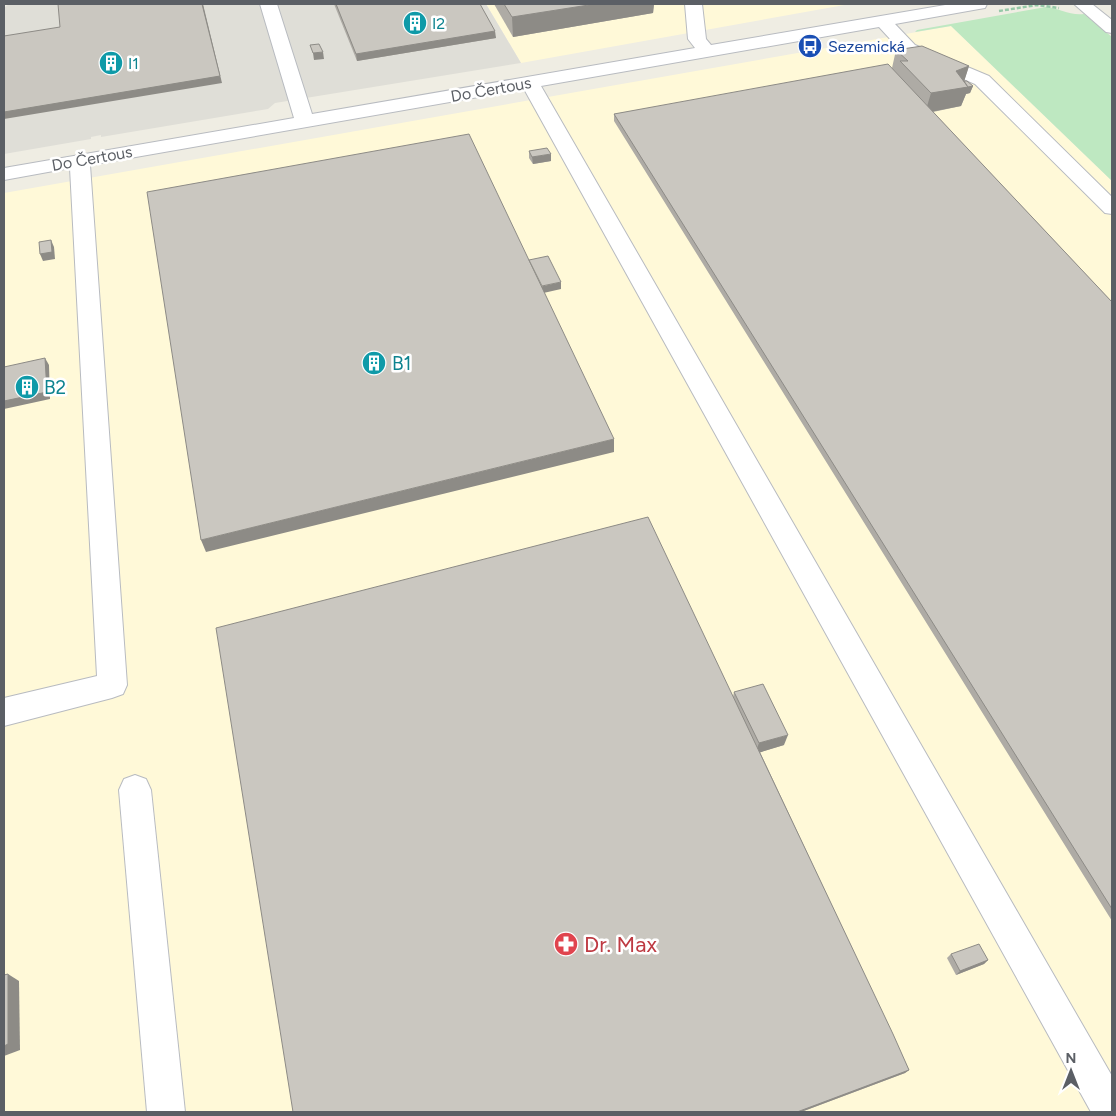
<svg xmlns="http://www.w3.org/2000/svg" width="1116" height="1116" viewBox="0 0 1116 1116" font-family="Figtree,sans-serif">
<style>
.commercial{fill:#fff9d8}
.industrial{fill:#dfded7}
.green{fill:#bee8c1}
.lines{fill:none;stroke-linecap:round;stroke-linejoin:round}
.minor-casing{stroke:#b8bbc0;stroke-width:2}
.path{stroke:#96c9a8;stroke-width:2.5;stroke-dasharray:4 2;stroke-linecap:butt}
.minor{fill:#fff;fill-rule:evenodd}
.wall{fill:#aeaba5}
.shaded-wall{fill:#8d8b86}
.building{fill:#cac7c0;stroke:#8d8b86}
.labels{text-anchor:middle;stroke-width:5;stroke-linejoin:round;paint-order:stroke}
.far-culture-label{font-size:16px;fill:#0d838f;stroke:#fff;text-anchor:start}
.far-transit-label{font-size:16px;fill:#164399;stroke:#fff;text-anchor:start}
.far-street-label{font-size:16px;fill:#5b5f65;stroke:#fff}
.culture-label{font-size:19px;fill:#0d838f;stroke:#fff;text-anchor:start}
.near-health-label{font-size:22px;fill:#be3a42;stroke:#fff;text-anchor:start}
</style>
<rect width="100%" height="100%" fill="#efede3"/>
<!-- commercial -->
<g class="commercial">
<polygon points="486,4 850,4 521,63"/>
<polygon points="951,26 1112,181 1112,1112 4,1112 4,193"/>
</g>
<!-- industrial -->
<polygon class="industrial" points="9,4 486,4 521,63 275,103 268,109 101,137 101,135 91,137 91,139 4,154 4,8"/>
<!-- green -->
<path class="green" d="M1046 7C1059 8 1070 16 1084 14L1112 37V181L951 26 915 32 917 30Z"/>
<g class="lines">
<!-- minor casing -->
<g class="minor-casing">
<g id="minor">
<polygon points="260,4 277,4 312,114 695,48 688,39 685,4 702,4 706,39 711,45 951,4 987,4 985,8 979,9 895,24 915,45 989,76 1112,197 1112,214 1105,213 975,84 903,53 879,27 541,86 1112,1076 1112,1112 1091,1112 524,89 90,165 127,685 123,694 112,698 4,726 4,698 97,676 70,168 4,180 4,168 294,118"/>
<polygon points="1074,4 1092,4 1112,20 1112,33 1106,32"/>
<polygon points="135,775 146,779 151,790 185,1112 147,1112 119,790 124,779"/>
</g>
</g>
<!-- path -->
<polyline class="path" points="999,11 1037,5 1059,8"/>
<!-- minor -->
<use href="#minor" class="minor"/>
</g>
<!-- wall -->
<g class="wall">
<polygon points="334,4 480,4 496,38 357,61"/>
<polygon points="494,4 654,4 653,13 513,37"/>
<polygon points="896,50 969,66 964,81 973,86 970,93 966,94 961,106 933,112 1112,302 1112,921 614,121 614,114 892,68"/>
<polygon points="529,151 551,161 533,164 529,158"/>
<polygon points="734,692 784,745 760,752 909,1070 905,1073 801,1112 293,1112 733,697"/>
<polygon points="951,954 988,960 984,964 956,975 947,958"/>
</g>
<!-- shaded-wall -->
<g class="shaded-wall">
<polygon points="203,4 222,83 4,119 4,112"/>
<polygon points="595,4 654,4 653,13 513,37 512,17"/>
<polygon points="495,31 496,38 357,61 356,54"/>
<polygon points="323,52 324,59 314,60 313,53"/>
<polygon points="969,66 963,85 973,86 970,93 966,94 961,106 925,113 931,93 956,71"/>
<polygon points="551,154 551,161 533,164 532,157"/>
<polygon points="51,240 54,247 55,259 43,261 40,254"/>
<polygon points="561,282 561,289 539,294 539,287"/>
<polygon points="45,358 49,365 50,399 4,409 4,401"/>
<polygon points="614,439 614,452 206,552 201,540"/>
<polygon points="788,735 784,745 755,754 759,743"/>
<polygon points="988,960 984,964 956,975 960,971"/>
<polygon points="8,974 19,981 20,1050 4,1056"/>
<polygon points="909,1070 905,1073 801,1112 797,1112"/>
</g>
<!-- building -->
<g class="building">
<polygon points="58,4 202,4 220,76 4,112 4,36 60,27"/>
<polygon points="336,4 480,4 495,31 356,54"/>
<polygon points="504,4 595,4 512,17"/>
<polygon points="319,44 323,52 313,53 310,45"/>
<polygon points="922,46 969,66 956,71 968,87 931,93 900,61 908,61 896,50"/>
<polygon points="888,64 1112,302 1112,909 614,114"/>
<polygon points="964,81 967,81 973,86 968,87"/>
<polygon points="469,134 614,439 201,540 147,192"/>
<polygon points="547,148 551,154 532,157 529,151"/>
<polygon points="51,240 52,252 40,254 39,242"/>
<polygon points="548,256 561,282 542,286 529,260"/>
<polygon points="45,358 47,392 4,401 4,367"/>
<polygon points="648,517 893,1034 909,1070 797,1112 293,1112 216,628"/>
<polygon points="763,684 788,735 759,743 734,692"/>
<polygon points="979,944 988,960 960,971 951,954"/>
<polygon points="8,974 8,1044 4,1046 4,975"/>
</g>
<!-- icons -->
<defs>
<g id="building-disc" transform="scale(1.25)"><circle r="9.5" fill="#0f9aa8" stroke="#fff"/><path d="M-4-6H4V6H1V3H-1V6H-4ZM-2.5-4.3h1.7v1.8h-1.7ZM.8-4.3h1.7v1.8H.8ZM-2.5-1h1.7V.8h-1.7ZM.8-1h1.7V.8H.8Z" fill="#fff"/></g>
<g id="bus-disc" transform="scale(1.25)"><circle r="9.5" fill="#1a4fb4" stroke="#fff"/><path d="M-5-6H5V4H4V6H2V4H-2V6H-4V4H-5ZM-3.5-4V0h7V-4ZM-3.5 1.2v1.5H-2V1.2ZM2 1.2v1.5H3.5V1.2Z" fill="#fff"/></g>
<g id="pharmacy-disc" transform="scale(1.25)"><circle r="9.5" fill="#e0444e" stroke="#fff"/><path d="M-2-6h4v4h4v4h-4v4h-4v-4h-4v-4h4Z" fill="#fff"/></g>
</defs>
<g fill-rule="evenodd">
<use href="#building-disc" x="415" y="23"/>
<use href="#bus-disc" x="810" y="46"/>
<use href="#building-disc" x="111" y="63"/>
<use href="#building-disc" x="374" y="363"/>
<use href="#building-disc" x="27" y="387"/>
<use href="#pharmacy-disc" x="566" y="944"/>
</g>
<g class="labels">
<!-- far-culture labels -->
<g class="far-culture-label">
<text x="432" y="29">I2</text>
<text x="128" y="69">I1</text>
</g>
<!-- far-transit labels -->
<g class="far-transit-label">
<text x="828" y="52">Sezemická</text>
</g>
<!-- far-street labels -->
<g class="far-street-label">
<text transform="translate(491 89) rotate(-10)" y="6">Do Čertous</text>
<text transform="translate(92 158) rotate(-10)" y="6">Do Čertous</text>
</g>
<!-- culture labels -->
<g class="culture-label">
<text x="392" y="370">B1</text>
<text x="44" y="394">B2</text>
</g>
<!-- near-health labels -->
<g class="near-health-label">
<text x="584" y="952">Dr. Max</text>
</g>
</g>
<!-- border -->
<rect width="1116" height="1116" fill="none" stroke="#5b5f65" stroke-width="10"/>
<!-- north arrow -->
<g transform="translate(1071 1071)" stroke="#ffffff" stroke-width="4" paint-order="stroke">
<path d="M0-4L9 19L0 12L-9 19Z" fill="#5b5f65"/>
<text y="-8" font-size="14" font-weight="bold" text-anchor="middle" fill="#5b5f65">N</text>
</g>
</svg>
